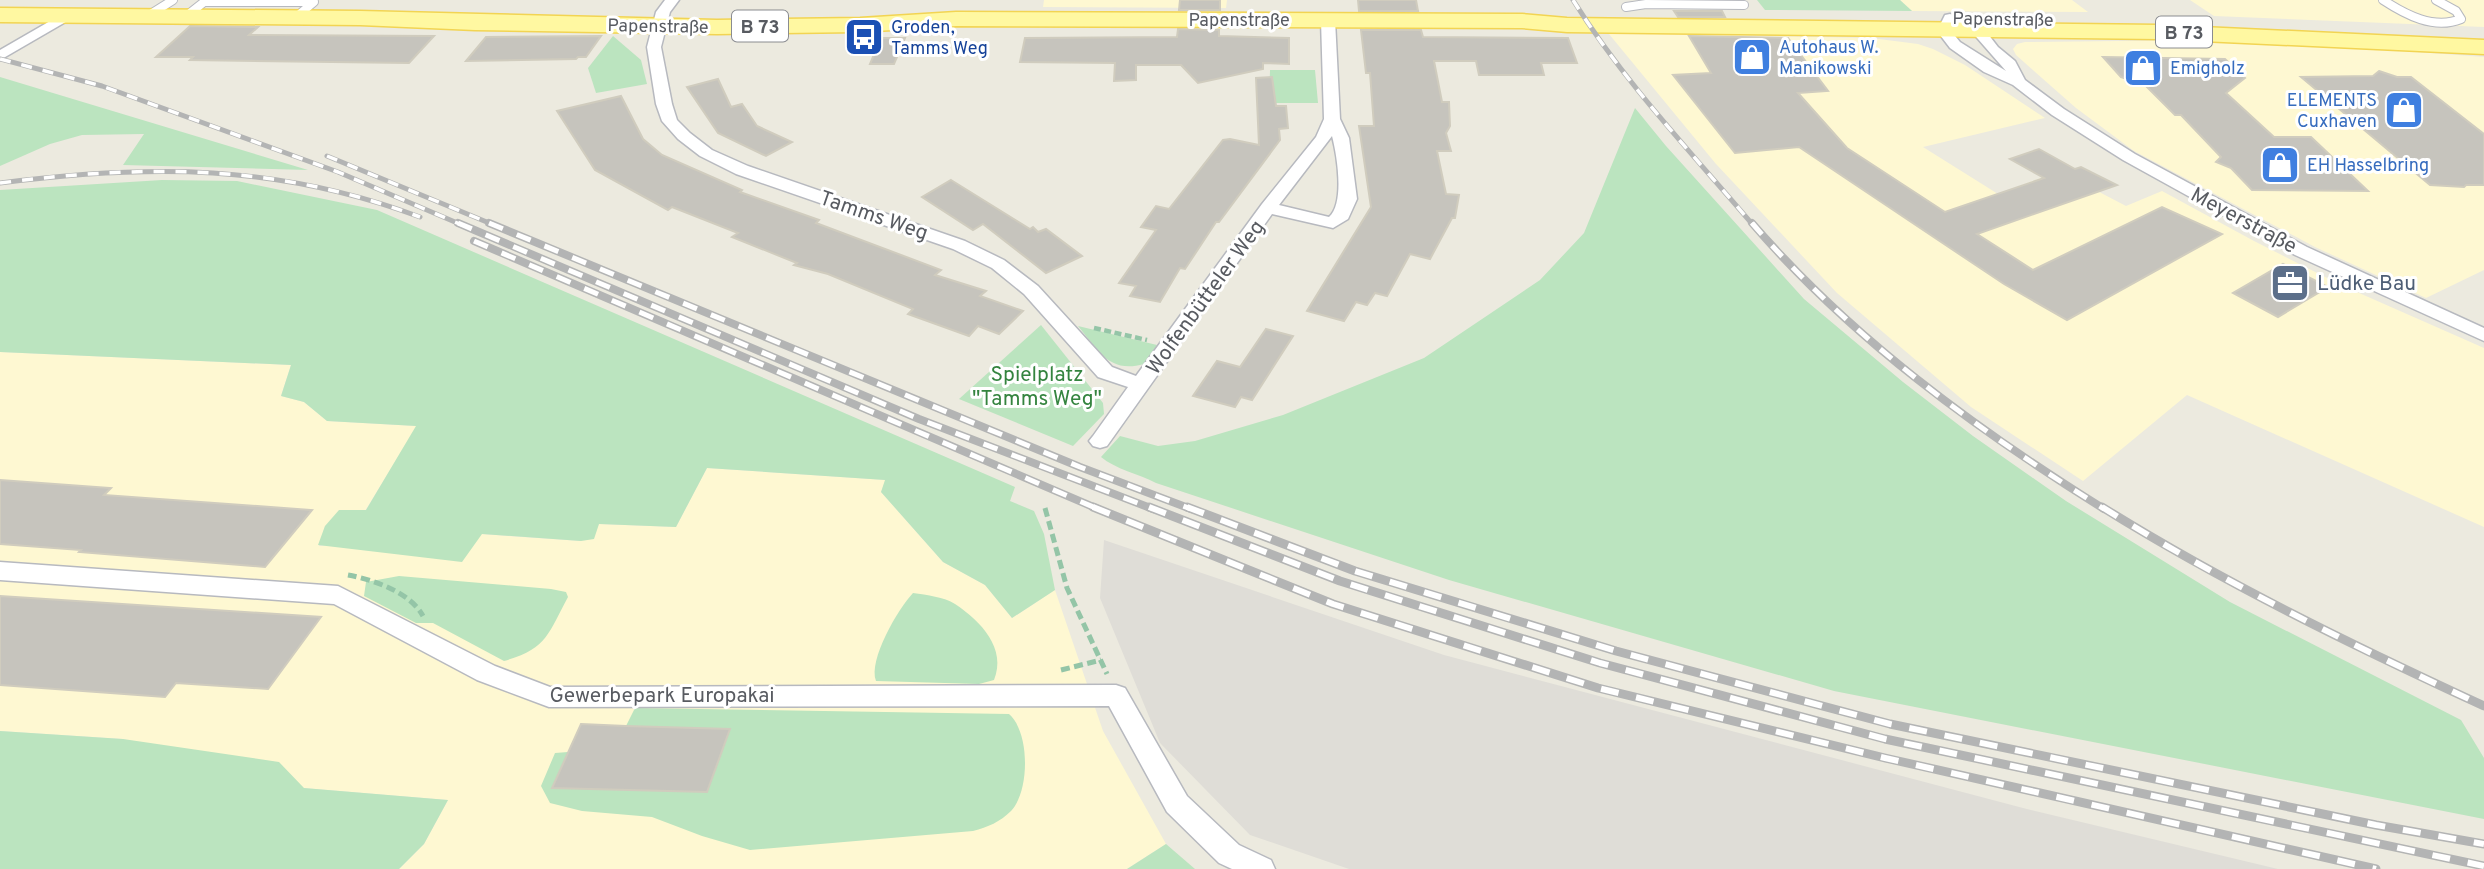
<svg xmlns="http://www.w3.org/2000/svg" width="2484" height="869" viewBox="0 0 2484 869" font-family="Overpass,sans-serif">
<style>
.commercial{fill:#fef8d2}
.industrial{fill:#dfddd7}
.green{fill:#bbe4bf}
.building{fill:#c6c4bd;stroke:#d0ccbe;stroke-width:2}
.lines{fill:none;stroke-linecap:round;stroke-linejoin:round}
.service-casing{stroke:#b7b9bf;stroke-width:10}
.minor-casing{stroke:#b7b9bf;stroke-width:3}
.primary-casing{stroke:#f2d453;stroke-width:3}
.path-far1{stroke:#94c5a7;stroke-width:4.5;stroke-dasharray:7 3.5;stroke-linecap:butt}
.path{stroke:#94c5a7;stroke-width:5;stroke-dasharray:9 4.5;stroke-linecap:butt}
.service{stroke:#fff;stroke-width:8}
.minor{fill:#fff;fill-rule:evenodd}
.primary{fill:#fff8a1;fill-rule:evenodd}
.rail-far2-casing{stroke:#b3b4b4;stroke-width:5}
.rail-far1-casing{stroke:#b3b4b4;stroke-width:8}
.rail-casing{stroke:#b3b4b4;stroke-width:9}
.rail-far2{stroke:#fff;stroke-width:3.5;stroke-dasharray:11;stroke-linecap:butt}
.rail-far1{stroke:#fff;stroke-width:5;stroke-dasharray:15;stroke-linecap:butt}
.rail{stroke:#fff;stroke-width:6;stroke-dasharray:18;stroke-linecap:butt}
.labels{text-anchor:middle;stroke-width:6;stroke-linejoin:round;paint-order:stroke}
.far-street-label{font-size:18px;fill:#585b61;stroke:#fff}
.far-transit-label{font-size:18px;fill:#164399;stroke:#fff;text-anchor:start}
.far-shop-label{font-size:18px;fill:#366cbe;stroke:#fff;text-anchor:start}
.shield{fill:#fff;stroke:#8a8c90;stroke-width:2}
.shield-label{font-size:19px;font-weight:bold;fill:#585b61}
.street-label{font-size:21px;fill:#585b61;stroke:#fff}
.service-label{font-size:21px;fill:#4e5e75;stroke:#fff;text-anchor:start}
.park-label{font-size:21px;fill:#34843f;stroke:#fff}
</style>
<rect width="100%" height="100%" fill="#eceadf"/>
<!-- commercial -->
<g class="commercial">
<polygon points="1044,0 1227,0 1226,8 1043,7"/>
<polygon points="1900,0 2072,0 2088,12 1912,11"/>
<polygon points="2190,0 2484,0 2484,27 2214,16"/>
<polygon points="1623,33 1871,38 1918,44 1933,49 1965,65 2045,118 1923,147 1998,194 2059,171 2126,206 2162,191 2254,241 2341,285 2484,348 2484,527 2187,395 2083,481 1971,407 1837,293 1716,164 1609,34"/>
<polygon points="2206,40 2297,43 2484,57 2484,270 2426,298 2315,247 2134,151 2076,108 2016,55 2013,49 2017,44 2025,42"/>
<polygon points="0,352 291,365 281,396 304,402 327,421 417,426 365,511 325,526 319,546 481,534 581,541 599,524 676,527 707,468 886,480 881,492 943,562 985,585 1012,618 1055,590 1103,731 1166,844 1127,869 399,869 424,844 448,800 303,788 123,739 0,731"/>
</g>
<!-- industrial -->
<polygon class="industrial" points="1104,540 1444,655 2023,808 2278,869 1349,869 1250,835 1160,743 1100,598"/>
<!-- green -->
<g class="green">
<polygon points="1757,0 1900,0 1912,11 1765,10"/>
<polygon points="613,36 641,60 647,84 596,93 588,68"/>
<polygon points="1270,70 1315,70 1318,103 1269,103"/>
<polygon points="0,77 308,170 123,165 144,134 82,135 50,144 0,166"/>
<path d="M1635 108 1666 146 1804 299 1903 382 1973 436 2066 501 2230 602 2461 720 2484 758V819L1834 691 1449 580 1156 483C1139 474 1115 469 1101 457L1120 436 1158 446 1195 441 1283 415 1424 358 1540 280 1584 233Z"/>
<polygon points="162,180 237,181 377,210 1015,487 1010,501 1034,511 1044,534 1055,590 1012,618 985,585 943,562 881,492 885,480 707,468 676,527 599,524 594,539 581,541 482,534 462,562 318,545 325,526 339,510 366,510 416,426 327,421 304,402 281,396 291,365 0,352 0,190"/>
<polygon points="1041,325 1103,403 1104,414 1073,446 959,399"/>
<path d="M1078 326 1157 345 1144 364C1109 374 1098 350 1078 326Z"/>
<path d="M399 576 551 589 566 592 568 597C548 634 547 649 504 661L433 623H416L364 596 366 582Z"/>
<path d="M913 593C927 595 944 597 955 604 981 621 1007 649 994 680L979 684 876 681C868 660 898 609 913 593Z"/>
<path d="M635 708 1009 714C1030 732 1030 791 1011 811 1000 822 988 827 973 831L750 850 702 836 652 817 582 811 550 803 541 786 555 753 568 752 552 787 706 792 729 729 626 726Z"/>
<polygon points="0,731 123,739 279,762 304,788 448,800 424,844 399,869 0,869"/>
<polygon points="1166,844 1195,869 1127,869"/>
</g>
<!-- building -->
<g class="building">
<polygon points="1180,0 1220,0 1220,10 1179,10"/>
<polygon points="1358,0 1416,0 1418,11 1359,11"/>
<polygon points="1674,11 1722,11 1725,17 1678,17"/>
<polygon points="190,26 258,27 249,35 434,36 409,63 190,60 193,57 156,57"/>
<polygon points="1178,29 1219,30 1219,36 1289,38 1289,64 1263,63 1263,69 1198,83 1181,65 1136,65 1136,80 1114,81 1115,63 1020,62 1025,38 1177,37"/>
<polygon points="1361,30 1421,30 1423,37 1568,38 1577,63 1541,63 1544,75 1479,75 1476,61 1434,61 1442,102 1449,102 1450,126 1446,133 1451,151 1437,151 1446,194 1459,195 1455,218 1452,218 1430,259 1410,254 1387,296 1375,293 1367,305 1356,302 1344,321 1307,311 1371,207 1359,126 1374,126 1370,73 1366,73"/>
<polygon points="601,36 586,57 578,57 576,59 466,61 486,37"/>
<polygon points="1689,36 1788,38 1828,91 1798,93 1847,148 1945,212 2044,178 2010,159 2039,149 2075,169 2081,167 2117,185 1977,234 2033,270 2162,207 2222,234 2067,320 2004,284 1799,147 1735,153 1673,75 1711,73"/>
<polygon points="881,38 905,38 894,64 870,64"/>
<polygon points="2103,57 2225,59 2245,78 2226,93 2274,137 2311,137 2368,191 2252,190 2231,168 2216,162 2221,157 2181,115 2175,115 2144,84 2121,77"/>
<polygon points="2379,71 2397,77 2411,77 2484,134 2484,185 2466,185 2464,187 2430,185 2301,77 2373,76"/>
<polygon points="1272,77 1276,106 1286,106 1288,128 1279,129 1280,140 1219,222 1216,222 1185,269 1180,268 1160,302 1130,296 1136,286 1119,283 1156,230 1141,227 1156,206 1169,209 1223,140 1230,139 1259,145 1256,78"/>
<polygon points="718,79 731,107 742,104 757,126 792,142 766,156 718,133 687,87"/>
<polygon points="621,96 643,139 662,155 742,190 740,192 819,220 816,223 941,270 935,275 986,291 980,296 1023,311 999,334 978,326 969,336 908,314 913,309 828,274 794,265 797,263 732,237 738,233 672,207 668,210 595,170 557,111"/>
<polygon points="951,180 1030,229 1033,227 1038,232 1046,229 1082,256 1046,273 983,224 973,230 922,197"/>
<polygon points="2283,264 2328,287 2278,317 2233,293"/>
<polygon points="1266,329 1293,336 1252,400 1241,397 1235,407 1193,396 1217,361 1240,367"/>
<polygon points="0,480 111,488 104,495 312,510 265,567 79,552 81,550 0,544"/>
<polygon points="0,596 321,617 268,689 176,683 165,697 0,685"/>
<polygon points="581,724 626,726 730,729 707,792 552,788"/>
</g>
<g class="lines">
<!-- service casing -->
<g class="service-casing">
<g id="service">
<path d="M2383 0C2406 15 2434 30 2461 19L2456 11 2436 0"/>
<polyline points="1626,7 1646,4 1744,5"/>
<polyline points="146,17 173,0"/>
<polyline points="185,17 204,2 314,2 296,17"/>
</g>
</g>
<!-- minor casing -->
<g class="minor-casing">
<g id="minor">
<path d="M665 0H679L670 12 661 47 672 104 677 120 690 133 712 150 748 166 965 241 1004 260 1038 286 1112 367 1136 376 1262 204 1316 137 1324 119 1321 20 1328 16 1335 20 1340 119 1349 138 1357 199 1348 219 1333 228 1272 214 1107 446 1100 448 1093 446 1089 441 1093 436 1128 387 1098 377 1024 294 992 268 953 249 736 174 700 156 678 139 662 121 656 104 647 47 656 12ZM1332 136C1337 155 1345 203 1329 217L1279 205Z"/>
<polygon points="64,13 71,17 69,20 0,60 0,50"/>
<path d="M1950 14 1981 25 1998 47 2015 61 2025 80 2064 109 2135 154 2307 247 2484 328V341L2295 255 2123 160 2052 115 2013 85 1984 72 1950 48 1937 31 1945 15ZM1954 25 1971 31 2006 71 1960 42 1951 31Z"/>
<polygon points="0,562 338,586 495,666 550,687 1116,685 1125,688 1187,796 1239,845 1271,860 1275,869 1232,869 1219,863 1167,812 1109,706 549,707 477,680 334,604 0,580"/>
</g>
</g>
<!-- primary casing -->
<g class="primary-casing">
<polygon id="primary" points="0,8 360,11 717,20 860,18 956,12 1522,14 1567,18 2159,25 2484,40 2484,54 2159,39 1567,32 1522,28 956,26 860,32 717,34 475,30 360,25 0,22"/>
</g>
<!-- path-far1 -->
<polyline class="path-far1" points="1094,328 1147,340"/>
<!-- path -->
<g class="path">
<polyline points="1045,508 1067,588 1107,674"/>
<path d="M348 575C374 580 410 592 423 616"/>
<polyline points="1061,670 1101,660"/>
</g>
<!-- service -->
<use href="#service" class="service"/>
<!-- minor -->
<use href="#minor" class="minor"/>
<!-- primary -->
<use href="#primary" class="primary"/>
<!-- rail-far2 casing -->
<g class="rail-far2-casing">
<g id="rail-far2">
<path d="M1573 0C1624 82 1691 152 1753 225"/>
<polyline points="0,59 102,86 338,172 462,225"/>
<polyline points="327,156 494,225"/>
<path d="M0 183C149 164 278 164 420 217"/>
</g>
</g>
<!-- rail-far1 casing -->
<g class="rail-far1-casing">
<g id="rail-far1">
<polyline points="458,223 919,419 1153,509"/>
<polyline points="489,223 1080,467 1191,509"/>
<path d="M1752 223C1851 338 1976 429 2104 509"/>
<polyline points="474,241 1098,509"/>
</g>
</g>
<!-- rail casing -->
<g class="rail-casing">
<g id="rail">
<polyline points="1093,507 1333,604 1598,688 1885,758 2376,869"/>
<polyline points="1149,507 1340,581 1600,663 1885,739 2484,866"/>
<polyline points="1187,507 1355,571 1616,651 1890,724 2376,825 2484,844"/>
<path d="M2102 507C2224 583 2354 646 2484 706"/>
</g>
</g>
<!-- rail-far2 -->
<use href="#rail-far2" class="rail-far2"/>
<!-- rail-far1 -->
<use href="#rail-far1" class="rail-far1"/>
<!-- rail -->
<use href="#rail" class="rail"/>
</g>
<!-- icons -->
<defs>
<g id="bus-square" transform="scale(2.0125)"><rect x="-9" y="-9" width="18" height="18" rx="4" fill="#1a4fb4" stroke="#fff"/><path d="M-5-6H5V4H4V6H2V4H-2V6H-4V4H-5ZM-3.5-4V0h7V-4ZM-3.5 1.2v1.5H-2V1.2ZM2 1.2v1.5H3.5V1.2Z" fill="#fff"/></g>
<g id="shop-square" transform="scale(2.0125)"><rect x="-9" y="-9" width="18" height="18" rx="4" fill="#3f7fe0" stroke="#fff"/><path d="M-5-2.5h2.3a2.7 3.5 0 0 1 5.4 0H5L5.5 6h-11ZM-1.5-2.5h3a1.5 2.3 0 0 0-3 0Z" fill="#fff"/></g>
<g id="office-square" transform="scale(2.0125)"><rect x="-9" y="-9" width="18" height="18" rx="4" fill="#5c6f8a" stroke="#fff"/><path d="M-6-3h4V-5.5h4V-3h4V5H-6ZM-1-4.5V-3h2v-1.5ZM-6 0V1H6V0Z" fill="#fff"/></g>
</defs>
<g fill-rule="evenodd">
<use href="#bus-square" x="864" y="37"/>
<use href="#shop-square" x="1752" y="57"/>
<use href="#shop-square" x="2143" y="68"/>
<use href="#shop-square" x="2404" y="110"/>
<use href="#shop-square" x="2280" y="165"/>
<use href="#office-square" x="2290" y="283"/>
</g>
<g class="labels">
<!-- far-street labels -->
<g class="far-street-label">
<text transform="translate(2003 19) rotate(1)" y="6">Papenstraße</text>
<text x="1239" y="26">Papenstraße</text>
<text transform="translate(658 26) rotate(1)" y="6">Papenstraße</text>
</g>
<!-- far-transit labels -->
<g class="far-transit-label">
<text x="891" y="33">Groden,<tspan x="891" dy="21">Tamms Weg</tspan></text>
</g>
<!-- far-shop labels -->
<g class="far-shop-label">
<text x="1779" y="53">Autohaus W.<tspan x="1779" dy="21">Manikowski</tspan></text>
<text x="2170" y="74">Emigholz</text>
<text x="2377" y="106" text-anchor="end">ELEMENTS<tspan x="2377" dy="21">Cuxhaven</tspan></text>
<text x="2307" y="171">EH Hasselbring</text>
</g>
<!-- shield labels -->
<g class="shield">
<rect x="732" y="10.5" width="56" height="31" rx="5"/>
<rect x="2156" y="16.5" width="56" height="31" rx="5"/>
</g>
<g class="shield-label">
<text x="760" y="33">B 73</text>
<text x="2184" y="39">B 73</text>
</g>
<!-- street labels -->
<g class="street-label">
<text transform="translate(874 215) rotate(19)" y="7">Tamms Weg</text>
<text transform="translate(2244 220) rotate(28)" y="7">Meyerstraße</text>
<text transform="translate(1205 297) rotate(-54)" y="7">Wolfenbütteler Weg</text>
<text x="662" y="702">Gewerbepark Europakai</text>
</g>
<!-- service labels -->
<g class="service-label">
<text x="2317" y="290">Lüdke Bau</text>
</g>
<!-- park labels -->
<g class="park-label">
<text x="1037" y="381">Spielplatz<tspan x="1037" dy="24">"Tamms Weg"</tspan></text>
</g>
</g>
</svg>
